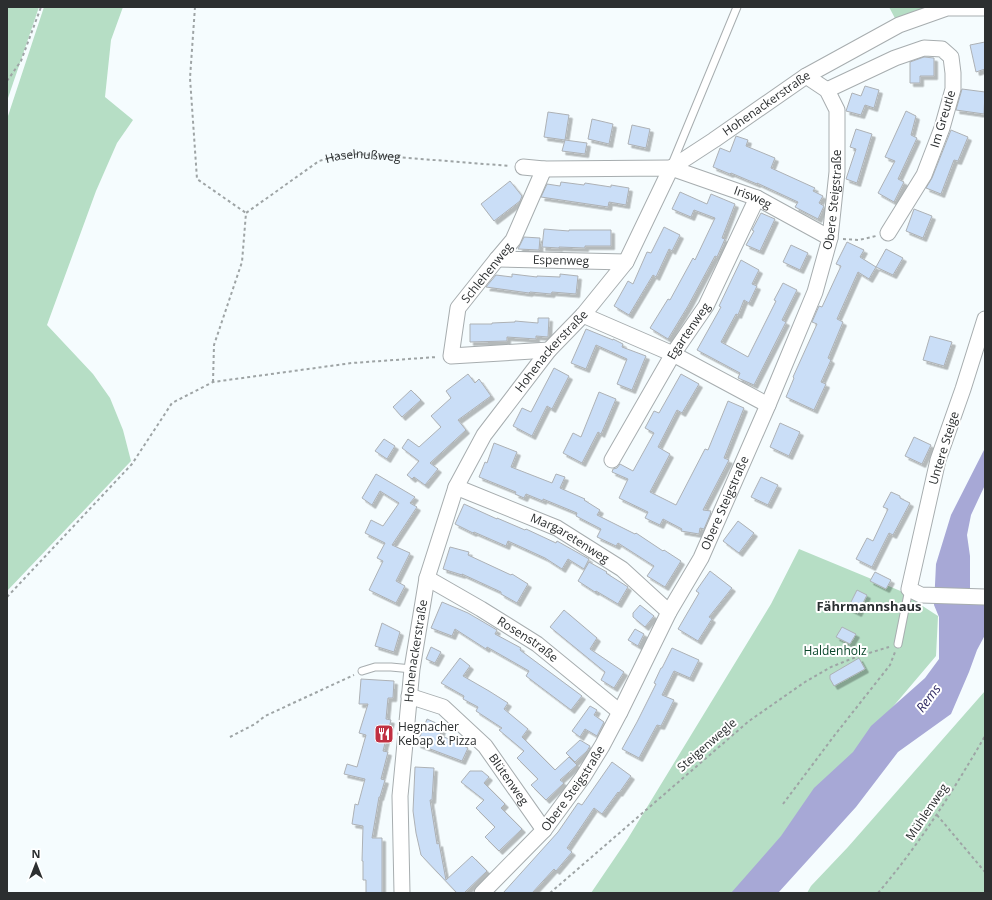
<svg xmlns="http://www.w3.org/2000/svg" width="992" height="900" viewBox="0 0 992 900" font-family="'Open Sans',sans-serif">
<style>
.green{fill:#b6dec5}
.water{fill:#a7a8d6}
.building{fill:#cadef7;stroke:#adb1b5;filter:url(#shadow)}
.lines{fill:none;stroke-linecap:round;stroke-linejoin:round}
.lane-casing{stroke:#a7adaf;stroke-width:9}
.street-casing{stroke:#a7adaf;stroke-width:17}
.path{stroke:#9ea4a5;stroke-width:2;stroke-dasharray:3 3;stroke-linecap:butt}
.lane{stroke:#fff;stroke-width:7}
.street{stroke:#fff;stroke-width:15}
.labels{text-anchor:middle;stroke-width:4;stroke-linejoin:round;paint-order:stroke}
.street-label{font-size:12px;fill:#2c2f30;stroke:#fff}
.park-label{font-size:12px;fill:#0b482c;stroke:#fff}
.poi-label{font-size:12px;fill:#2c2f30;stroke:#fff;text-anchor:start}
.neighbourhood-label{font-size:13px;font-weight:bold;fill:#2b3032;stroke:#fff}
.water-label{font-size:13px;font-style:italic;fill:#302a63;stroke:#fff}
</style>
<defs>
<filter id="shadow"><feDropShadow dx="3.5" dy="3.5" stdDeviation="0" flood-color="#0004"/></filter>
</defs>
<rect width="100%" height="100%" fill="#f5fcfe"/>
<!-- green -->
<g class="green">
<polygon points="7,7 39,7 7,101"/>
<polygon points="44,7 123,7 111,40 105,97 133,120 117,143 96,191 47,325 93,374 110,398 123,430 131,461 7,591 7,119"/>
<polygon points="889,7 941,7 897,22"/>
<polygon points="799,549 903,592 921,605 938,616 936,656 835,775 742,893 591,893 627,840 771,604"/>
<polygon points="985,691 985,893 807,893 811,886 848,847"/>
</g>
<!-- water -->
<polygon class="water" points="985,448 985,485 971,515 967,535 970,556 970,601 985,602 985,635 977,650 969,672 951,714 898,752 856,807 778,893 731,893 781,836 814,788 853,752 871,726 925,678 939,659 939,617 934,605 936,564 951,515"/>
<!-- building -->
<g class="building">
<polygon points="985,42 985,69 976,72 970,45"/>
<polygon points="924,57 934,58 934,76 920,76 920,83 910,83 910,62"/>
<polygon points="865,86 879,90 874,108 865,105 861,115 846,111 852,93 861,96"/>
<polygon points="962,89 985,92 984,114 956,110"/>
<polygon points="906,111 916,116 911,135 917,138 898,179 904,182 894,202 878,193 895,161 885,157"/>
<polygon points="548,112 569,115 565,140 544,137"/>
<polygon points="592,119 613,124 609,144 588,139"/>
<polygon points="632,125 650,129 646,148 628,144"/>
<polygon points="856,129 872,134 857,183 846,179 856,149 850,147"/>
<polygon points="951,130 968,137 958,161 954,160 941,194 926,188 932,178"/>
<polygon points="736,136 748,140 746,146 775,158 771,168 815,188 813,191 823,196 819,203 824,206 818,219 795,207 798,202 757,183 757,184 731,173 730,174 713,167 720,148 730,152"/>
<polygon points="565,140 587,143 585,154 562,151"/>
<polygon points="510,181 522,196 520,201 494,221 481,204"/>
<polygon points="561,182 584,185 585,183 611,187 611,185 629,188 626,205 609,202 608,207 541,197 547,184 560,186"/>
<polygon points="680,192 707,204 711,194 735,204 722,238 725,239 717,257 715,256 688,306 668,339 650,328 668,299 670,300 693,258 695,260 715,218 694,210 691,217 672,209"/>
<polygon points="914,209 932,216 923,238 906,231"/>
<polygon points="761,213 775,219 760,251 746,245 754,231 752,230"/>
<polygon points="664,227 680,235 672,251 669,249 656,277 653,275 629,315 614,306 628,281 633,284 647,252 651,253"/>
<polygon points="544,229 569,231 569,230 611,230 611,246 585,246 585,248 559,247 559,248 542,247"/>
<polygon points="524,237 540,238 539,250 518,249"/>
<polygon points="847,242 864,250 860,257 876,267 869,279 858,272 837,319 843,322 828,358 831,360 821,382 826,384 814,410 786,397 794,378 793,377 817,324 812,322 819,306 822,307 841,266 836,264"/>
<polygon points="791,245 808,253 800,270 783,262"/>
<polygon points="886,249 903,258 893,275 876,267"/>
<polygon points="741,260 759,270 752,284 757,286 749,303 744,300 738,315 736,314 721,342 748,357 776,301 774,300 783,283 797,290 782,320 786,322 754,385 738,378 740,373 697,350 721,307 719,306"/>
<polygon points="512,274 537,277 537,276 560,277 560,274 578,276 576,294 552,292 551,294 530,292 529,293 486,287 496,275 512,277"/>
<polygon points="538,318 549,318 548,337 536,336 536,339 507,337 507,341 470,342 470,324 492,324 492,323 515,322 515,321 538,323"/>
<polygon points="586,329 613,340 613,339 623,344 622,347 646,356 632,390 617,384 627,359 596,345 586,369 571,363"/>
<polygon points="930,336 952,342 944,366 923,360"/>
<polygon points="554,368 569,376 552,409 547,406 532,436 513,426 522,408 531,412"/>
<polygon points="468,374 475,383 479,379 491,396 458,420 466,430 430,463 438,469 425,485 414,477 412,479 407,475 419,461 402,448 408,439 419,447 441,427 431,416 451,398 446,391"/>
<polygon points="681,374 699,384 682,413 677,410 658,447 670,454 650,492 676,505 705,449 708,450 728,401 744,408 724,458 729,460 703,510 711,511 710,515 704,529 700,528 699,534 681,531 682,529 663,519 660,525 645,518 648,512 619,498 628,479 612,472 613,469 617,468 620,464 633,471 654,433 645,428 654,411 659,413"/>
<polygon points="411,390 421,400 402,417 393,407"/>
<polygon points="599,392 616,399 601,434 598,432 582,463 563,453 573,433 581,437"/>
<polygon points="780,423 800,432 789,456 770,447"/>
<polygon points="914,437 931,445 922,464 905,456"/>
<polygon points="384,439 395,446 387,459 375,451"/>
<polygon points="494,443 517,452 511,467 552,483 556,474 565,477 560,488 585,499 584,500 600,510 597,515 635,534 636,533 663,551 664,550 681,561 665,587 647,576 654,566 618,543 616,546 597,537 601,529 576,516 577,513 543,499 543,501 526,494 524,498 515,494 516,492 479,477 485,462 487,463"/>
<polygon points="376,474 415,497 410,503 417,507 392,545 410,553 396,581 405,586 396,603 369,590 383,561 377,558 385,543 365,533 371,520 383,526 399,503 380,491 372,505 362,498"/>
<polygon points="761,477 778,485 768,505 751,497"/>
<polygon points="891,492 900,496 900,498 910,503 893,535 889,533 872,567 856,559 867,538 873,541 888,509 883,507"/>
<polygon points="464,504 497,519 497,518 525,530 526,529 556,543 557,541 589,559 584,569 568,559 562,569 545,558 508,541 506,546 474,532 473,533 455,524"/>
<polygon points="738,521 754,533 739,553 723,541"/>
<polygon points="450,547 469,552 468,555 511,575 512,574 528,584 517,603 501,594 501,592 462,574 462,575 443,569"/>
<polygon points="589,562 607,572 606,573 628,587 618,604 596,591 595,592 578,581"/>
<polygon points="710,571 732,588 709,617 712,619 698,641 678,629 699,593 696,591"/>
<polygon points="875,572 891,580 886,589 870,581"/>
<polygon points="857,590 867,595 858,613 848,608"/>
<polygon points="442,602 468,613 497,630 495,634 521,648 520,650 582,696 571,710 526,676 529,671 487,647 486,649 455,629 452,636 431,628"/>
<polygon points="640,605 654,616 645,627 633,617 633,613"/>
<polygon points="564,610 597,638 590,649 624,672 614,688 601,680 605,672 550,627"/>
<polygon points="382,623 400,632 394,652 375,646"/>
<polygon points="842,627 856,634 850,644 836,637"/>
<polygon points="635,629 644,634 638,646 628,640"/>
<polygon points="431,647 441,652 435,663 426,659"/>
<polygon points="672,648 699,660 690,678 674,671 662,695 674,700 661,726 657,725 639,758 622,749 637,722 656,684 654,683 661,668 662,668"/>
<polygon points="460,658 470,666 463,676 489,691 508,703 504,709 528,729 522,737 555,770 569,757 577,765 560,780 564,783 546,800 531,785 538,779 517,758 524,751 499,730 502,728 476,711 478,707 463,699 464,696 441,683"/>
<polygon points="859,658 865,669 834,686 830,679 830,675"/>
<polygon points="361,679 394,681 393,698 388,698 386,719 391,720 383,751 388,752 381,779 385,780 380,797 379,797 372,838 382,838 382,893 366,893 366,880 363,880 363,861 362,861 363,826 352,824 355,804 358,805 365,779 344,774 347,764 357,767 366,735 359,733 368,704 359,704"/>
<polygon points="590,706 597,710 594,715 604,722 597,736 585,729 580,737 572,731"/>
<polygon points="427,719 443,726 440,735 468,748 462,761 417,744"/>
<polygon points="580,740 590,746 587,751 575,762 566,753"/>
<polygon points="612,762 631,776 619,793 618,792 602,814 594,808 567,848 572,852 556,871 554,869 532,893 503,893 558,832 578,803 582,805"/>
<polygon points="415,767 434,768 432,800 430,800 437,844 439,843 446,880 472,856 487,871 464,893 457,893 421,855 416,833 413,811"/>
<polygon points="470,771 482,771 489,777 484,783 505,804 501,808 522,829 499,851 485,837 495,827 476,808 484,800 461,782"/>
</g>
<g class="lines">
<!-- lane casing -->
<g class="lane-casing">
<g id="lane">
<polyline points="672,164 737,7"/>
<polyline points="898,644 909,589"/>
<polyline points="362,671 375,667 391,667 412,669"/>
</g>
</g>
<!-- street casing -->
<g class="street-casing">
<g id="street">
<polyline points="827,90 895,58 924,48 942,49 951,57 953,73 953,89 942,128 924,175 888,233"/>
<path id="s2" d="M523 167 544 169 671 168 757 198 830 238"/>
<polyline points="544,169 513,240 497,259 458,308 451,356 549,350"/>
<path id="s3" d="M497 259 626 262"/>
<polyline points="583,315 673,354 768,405"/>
<polyline points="985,319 963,389 938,460 909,589 921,595 985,597"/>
<path id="s4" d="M612 460 673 354 706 306 757 198"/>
<path id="s5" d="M456 487 557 528 622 569 669 612"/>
<path id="s6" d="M427 578 481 609 537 644 620 712"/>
<path id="s7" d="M409 696 443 707 485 746 544 830"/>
<path id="s8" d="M402 893 400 796 412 669 427 578 456 487 484 435 549 350 583 315 626 262 671 168 714 140 806 76 899 25 947 8H985"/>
<path id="s9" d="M482 893 544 830 583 777 602 746 620 712 669 612 701 558 768 405 815 292 830 238 837 172V110L827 90 806 76"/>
</g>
</g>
<!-- path -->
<g class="path">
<polyline points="195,7 190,78 197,179 246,213"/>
<polyline points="7,81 21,61 41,7"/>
<polyline points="843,239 859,240 876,236"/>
<path id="s1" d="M213 382 214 345 242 262 246 213 319 161 338 156 358 154 510 166"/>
<polyline points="7,597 132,464 172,403 213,382 352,363 437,357"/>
<polyline points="230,737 255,724 265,716 354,675"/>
<polyline points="783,804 834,736 890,665 895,652"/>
<polyline points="937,815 985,872"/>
<polyline points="550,893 749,721 805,682 831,667 856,657 889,647"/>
<path d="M878 893C919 845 953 791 985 736"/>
</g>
<!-- lane -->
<use href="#lane" class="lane"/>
<!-- street -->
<use href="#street" class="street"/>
</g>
<!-- icons -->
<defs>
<g id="restaurant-square" transform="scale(1)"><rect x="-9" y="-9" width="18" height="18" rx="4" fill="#c03042" stroke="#fff"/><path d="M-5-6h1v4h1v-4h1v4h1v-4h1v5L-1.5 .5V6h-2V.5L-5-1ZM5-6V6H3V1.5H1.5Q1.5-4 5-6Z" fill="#fff"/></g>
</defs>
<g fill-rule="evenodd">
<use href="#restaurant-square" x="384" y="734"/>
</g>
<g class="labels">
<!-- street labels -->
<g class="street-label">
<text dy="4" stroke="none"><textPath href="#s8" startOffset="915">Hohenackerstraße</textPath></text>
<text transform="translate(943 119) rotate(-73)" y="4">Im Greutle</text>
<text dy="4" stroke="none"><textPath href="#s1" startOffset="308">Haselnußweg</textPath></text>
<text dy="4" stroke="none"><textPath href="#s2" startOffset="235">Irisweg</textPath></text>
<text dy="4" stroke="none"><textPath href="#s9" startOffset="787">Obere Steigstraße</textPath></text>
<text dy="4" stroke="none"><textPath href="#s3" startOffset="64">Espenweg</textPath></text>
<text transform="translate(487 273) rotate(-51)" y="4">Schlehenweg</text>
<text dy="4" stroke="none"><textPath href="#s4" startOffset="150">Egartenweg</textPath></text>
<text dy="4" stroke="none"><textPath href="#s8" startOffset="579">Hohenackerstraße</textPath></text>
<text transform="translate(944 448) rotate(-73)" y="4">Untere Steige</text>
<text dy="4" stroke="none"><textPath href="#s9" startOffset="463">Obere Steigstraße</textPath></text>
<text dy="4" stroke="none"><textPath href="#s5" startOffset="125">Margaretenweg</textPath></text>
<text dy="4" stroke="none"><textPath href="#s6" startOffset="118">Rosenstraße</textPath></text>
<text dy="4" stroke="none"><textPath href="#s8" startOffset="243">Hohenackerstraße</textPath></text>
<text transform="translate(707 745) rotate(-41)" y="4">Steigenwegle</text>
<text dy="4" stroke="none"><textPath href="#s7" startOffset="134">Blütenweg</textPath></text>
<text dy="4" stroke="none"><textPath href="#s9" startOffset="139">Obere Steigstraße</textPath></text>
<text transform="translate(927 812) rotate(-56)" y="4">Mühlenweg</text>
</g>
<!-- park labels -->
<g class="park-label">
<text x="835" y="655">Haldenholz</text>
</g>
<!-- poi labels -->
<g class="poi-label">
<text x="398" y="731">Hegnacher<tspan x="398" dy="14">Kebap &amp; Pizza</tspan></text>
</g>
<!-- neighbourhood labels -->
<g class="neighbourhood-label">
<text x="869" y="611">Fährmannshaus</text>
</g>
<!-- water labels -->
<g class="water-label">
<text transform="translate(928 698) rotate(-53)" y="5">Rems</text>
</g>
</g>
<!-- border -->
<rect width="992" height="900" fill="none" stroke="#2c2f30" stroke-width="16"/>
<!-- north arrow -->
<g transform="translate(36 864)" stroke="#ffffff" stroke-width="3" paint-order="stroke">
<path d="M0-3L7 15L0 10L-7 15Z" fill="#2c2f30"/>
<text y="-6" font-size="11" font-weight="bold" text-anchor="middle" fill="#2c2f30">N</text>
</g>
</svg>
